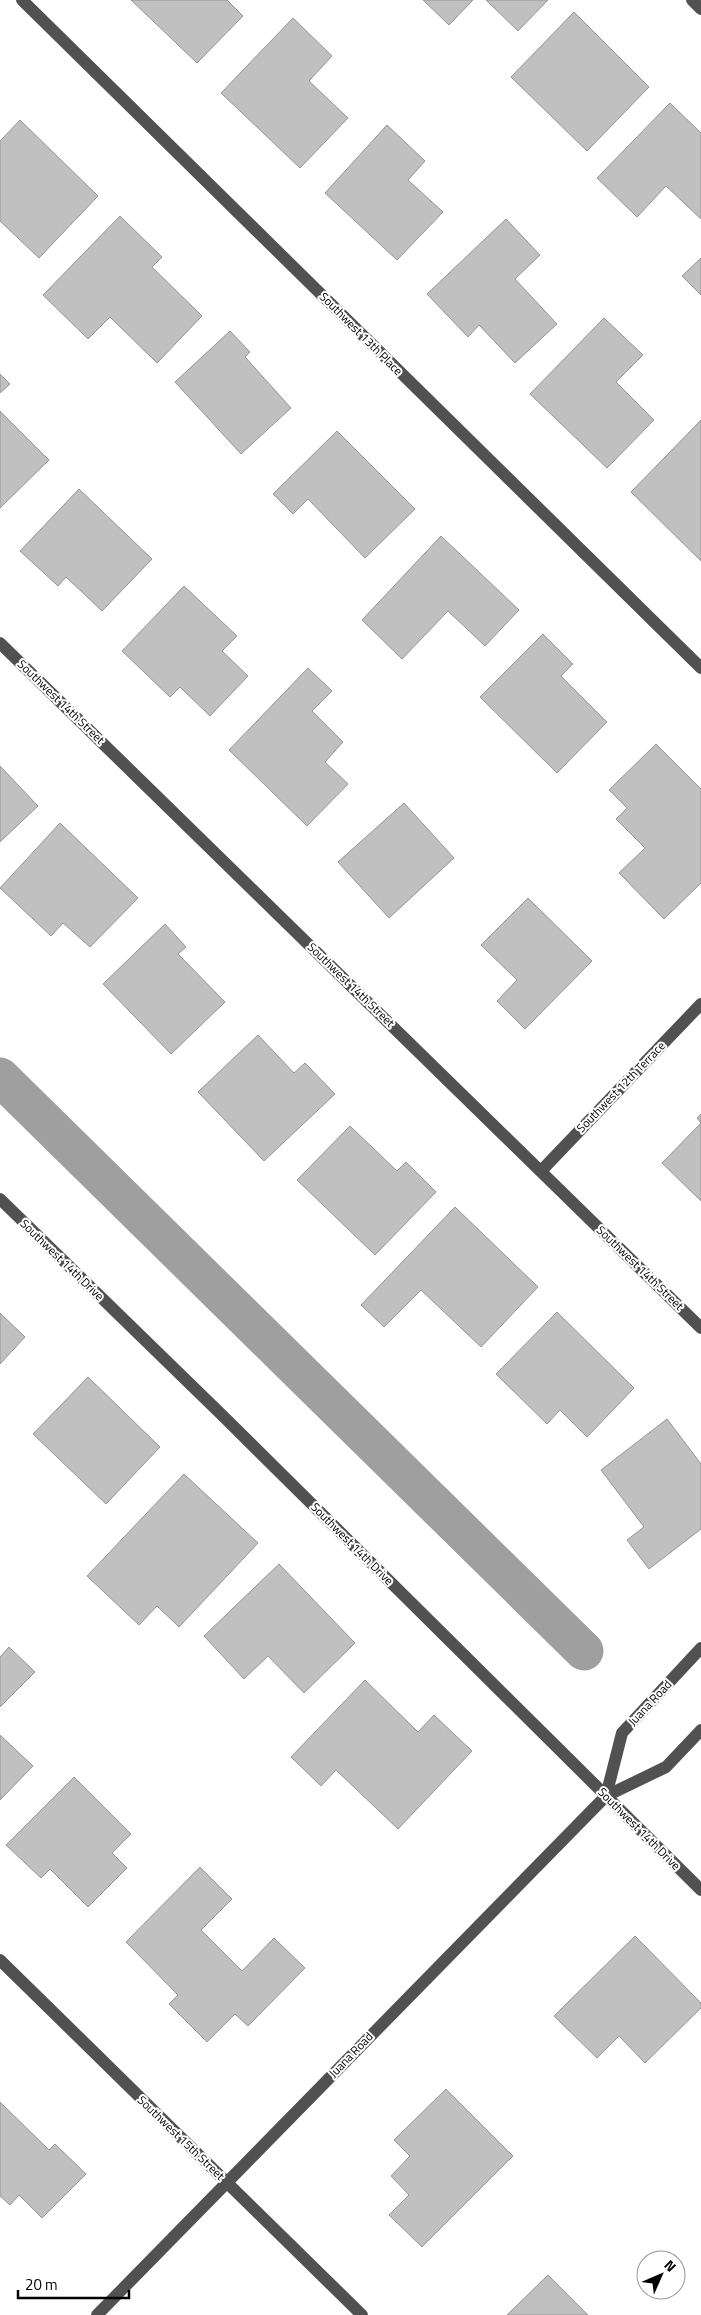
<svg xmlns="http://www.w3.org/2000/svg" width="701" height="2315" viewBox="0 0 701 2315" font-family="'Titillium Web',sans-serif">
<style>
.lines{fill:none;stroke-linecap:round;stroke-linejoin:round}
.canal{stroke:#9f9f9f;stroke-width:39}
.building{fill:#c0c0c0;stroke:#959595}
.minor{stroke:#515151;stroke-width:12}
.labels{text-anchor:middle;stroke-width:4;stroke-linejoin:round;paint-order:stroke}
.street-label{font-size:12px;fill:#000;stroke:#fff}
</style>
<rect width="100%" height="100%" fill="#fff"/>
<g class="lines">
<!-- canal -->
<polyline class="canal" points="0,1077 584,1651"/>
</g>
<!-- building -->
<g class="building">
<polygon points="131,0 227,0 243,16 197,63"/>
<polygon points="423,0 473,0 449,25"/>
<polygon points="486,0 548,0 518,31"/>
<polygon points="574,12 649,87 587,151 511,77"/>
<polygon points="293,18 332,56 309,81 348,118 300,168 221,93"/>
<polygon points="670,103 701,133 701,219 666,186 637,217 597,178"/>
<polygon points="20,120 98,196 39,258 0,221 0,141"/>
<polygon points="387,125 425,161 408,180 443,212 397,260 325,193"/>
<polygon points="120,216 162,257 152,267 202,316 157,363 110,317 88,339 43,295"/>
<polygon points="506,219 540,255 515,279 557,324 515,363 479,325 468,337 427,294"/>
<polygon points="701,258 701,295 682,276"/>
<polygon points="604,318 643,355 616,382 654,420 607,468 530,394"/>
<polygon points="230,331 250,352 245,357 291,408 241,454 175,382"/>
<polygon points="0,374 10,384 0,393"/>
<polygon points="0,411 49,460 0,508"/>
<polygon points="701,420 701,561 631,492"/>
<polygon points="337,431 415,509 365,558 308,499 293,514 273,494"/>
<polygon points="79,489 152,559 102,611 66,577 58,586 20,551"/>
<polygon points="441,536 519,610 485,646 448,611 402,659 362,620"/>
<polygon points="184,586 237,636 222,651 248,676 210,716 180,687 170,697 122,651"/>
<polygon points="543,634 573,664 561,676 607,722 557,773 480,697"/>
<polygon points="308,668 332,691 312,711 343,742 325,762 348,784 307,826 229,750"/>
<polygon points="656,744 701,789 701,883 664,919 619,873 645,848 616,819 627,808 609,790"/>
<polygon points="0,766 38,806 0,842"/>
<polygon points="404,803 454,858 389,918 338,862"/>
<polygon points="60,823 138,898 90,947 63,923 51,936 0,888"/>
<polygon points="528,898 592,961 525,1029 497,1001 517,980 481,945"/>
<polygon points="165,924 186,947 178,954 225,1002 171,1054 103,984"/>
<polygon points="258,1035 294,1073 305,1063 335,1094 264,1161 198,1092"/>
<polygon points="701,1114 701,1201 662,1163 701,1123 697,1118"/>
<polygon points="350,1126 397,1171 406,1162 436,1192 375,1255 297,1180"/>
<polygon points="455,1207 538,1287 481,1347 421,1290 384,1327 361,1305"/>
<polygon points="557,1312 634,1388 587,1437 560,1410 547,1424 496,1374"/>
<polygon points="0,1313 25,1337 0,1364"/>
<polygon points="88,1377 160,1447 106,1504 33,1434"/>
<polygon points="667,1419 701,1464 701,1529 649,1569 627,1540 644,1527 601,1470"/>
<polygon points="184,1474 258,1543 179,1627 157,1606 139,1625 87,1576"/>
<polygon points="279,1564 355,1643 304,1693 268,1656 244,1679 204,1636"/>
<polygon points="9,1647 35,1672 0,1707 0,1657"/>
<polygon points="365,1680 418,1732 434,1715 472,1751 398,1829 336,1770 321,1786 291,1757"/>
<polygon points="0,1735 33,1766 0,1800"/>
<polygon points="74,1777 131,1834 112,1853 127,1868 88,1907 50,1869 41,1878 6,1845"/>
<polygon points="200,1867 232,1899 201,1930 242,1971 274,1938 305,1968 248,2026 235,2014 207,2042 169,2004 178,1995 126,1942"/>
<polygon points="635,1936 701,2003 701,2008 645,2063 619,2036 597,2058 554,2016"/>
<polygon points="446,2089 513,2156 422,2247 389,2215 409,2195 391,2176 410,2156 394,2140"/>
<polygon points="0,2102 49,2150 55,2144 86,2174 42,2218 19,2195 10,2205 0,2196"/>
<polygon points="548,2275 588,2315 507,2315"/>
</g>
<g class="lines">
<!-- minor -->
<g class="minor">
<polyline points="22,0 701,668"/>
<polyline points="692,0 701,9"/>
<polyline points="0,643 701,1328"/>
<polyline points="541,1171 701,1004"/>
<polyline points="0,1199 224,1417 701,1890"/>
<polyline points="606,1796 622,1733 701,1648"/>
<polyline points="0,1960 362,2315"/>
<polyline points="97,2315 606,1796 666,1767 701,1730"/>
</g>
</g>
<g class="labels">
<!-- street labels -->
<g class="street-label">
<text transform="translate(361 334) rotate(45)" y="4">Southwest 13th Place</text>
<text transform="translate(61 702) rotate(44)" y="4">Southwest 14th Street</text>
<text transform="translate(351 985) rotate(44)" y="4">Southwest 14th Street</text>
<text transform="translate(621 1087) rotate(-46)" y="4">Southwest 12th Terrace</text>
<text transform="translate(62 1260) rotate(44)" y="4">Southwest 14th Drive</text>
<text transform="translate(640 1268) rotate(44)" y="4">Southwest 14th Street</text>
<text transform="translate(352 1544) rotate(45)" y="4">Southwest 14th Drive</text>
<text transform="translate(650 1703) rotate(-47)" y="4">Juana Road</text>
<text transform="translate(639 1829) rotate(45)" y="4">Southwest 14th Drive</text>
<text transform="translate(351 2055) rotate(-46)" y="4">Juana Road</text>
<text transform="translate(181 2138) rotate(44)" y="4">Southwest 15th Street</text>
</g>
</g>
<!-- north arrow -->
<g transform="translate(661 2275) rotate(45)"><circle r="24" fill="#ffffff" stroke="#999999"/>
<path d="M0-4L9 19L0 12L-9 19Z" fill="#000000"/>
<text y="-8" font-size="14" font-weight="bold" text-anchor="middle" fill="#000000">N</text>
</g>
<!-- scale -->
<path d="M18 2290v8h111v-8" fill="none" stroke="#000000" stroke-width="2.5"/>
<text x="25" y="2290" font-size="15" fill="#000000" stroke="#ffffff" stroke-width="4" paint-order="stroke">20 m</text>
</svg>
